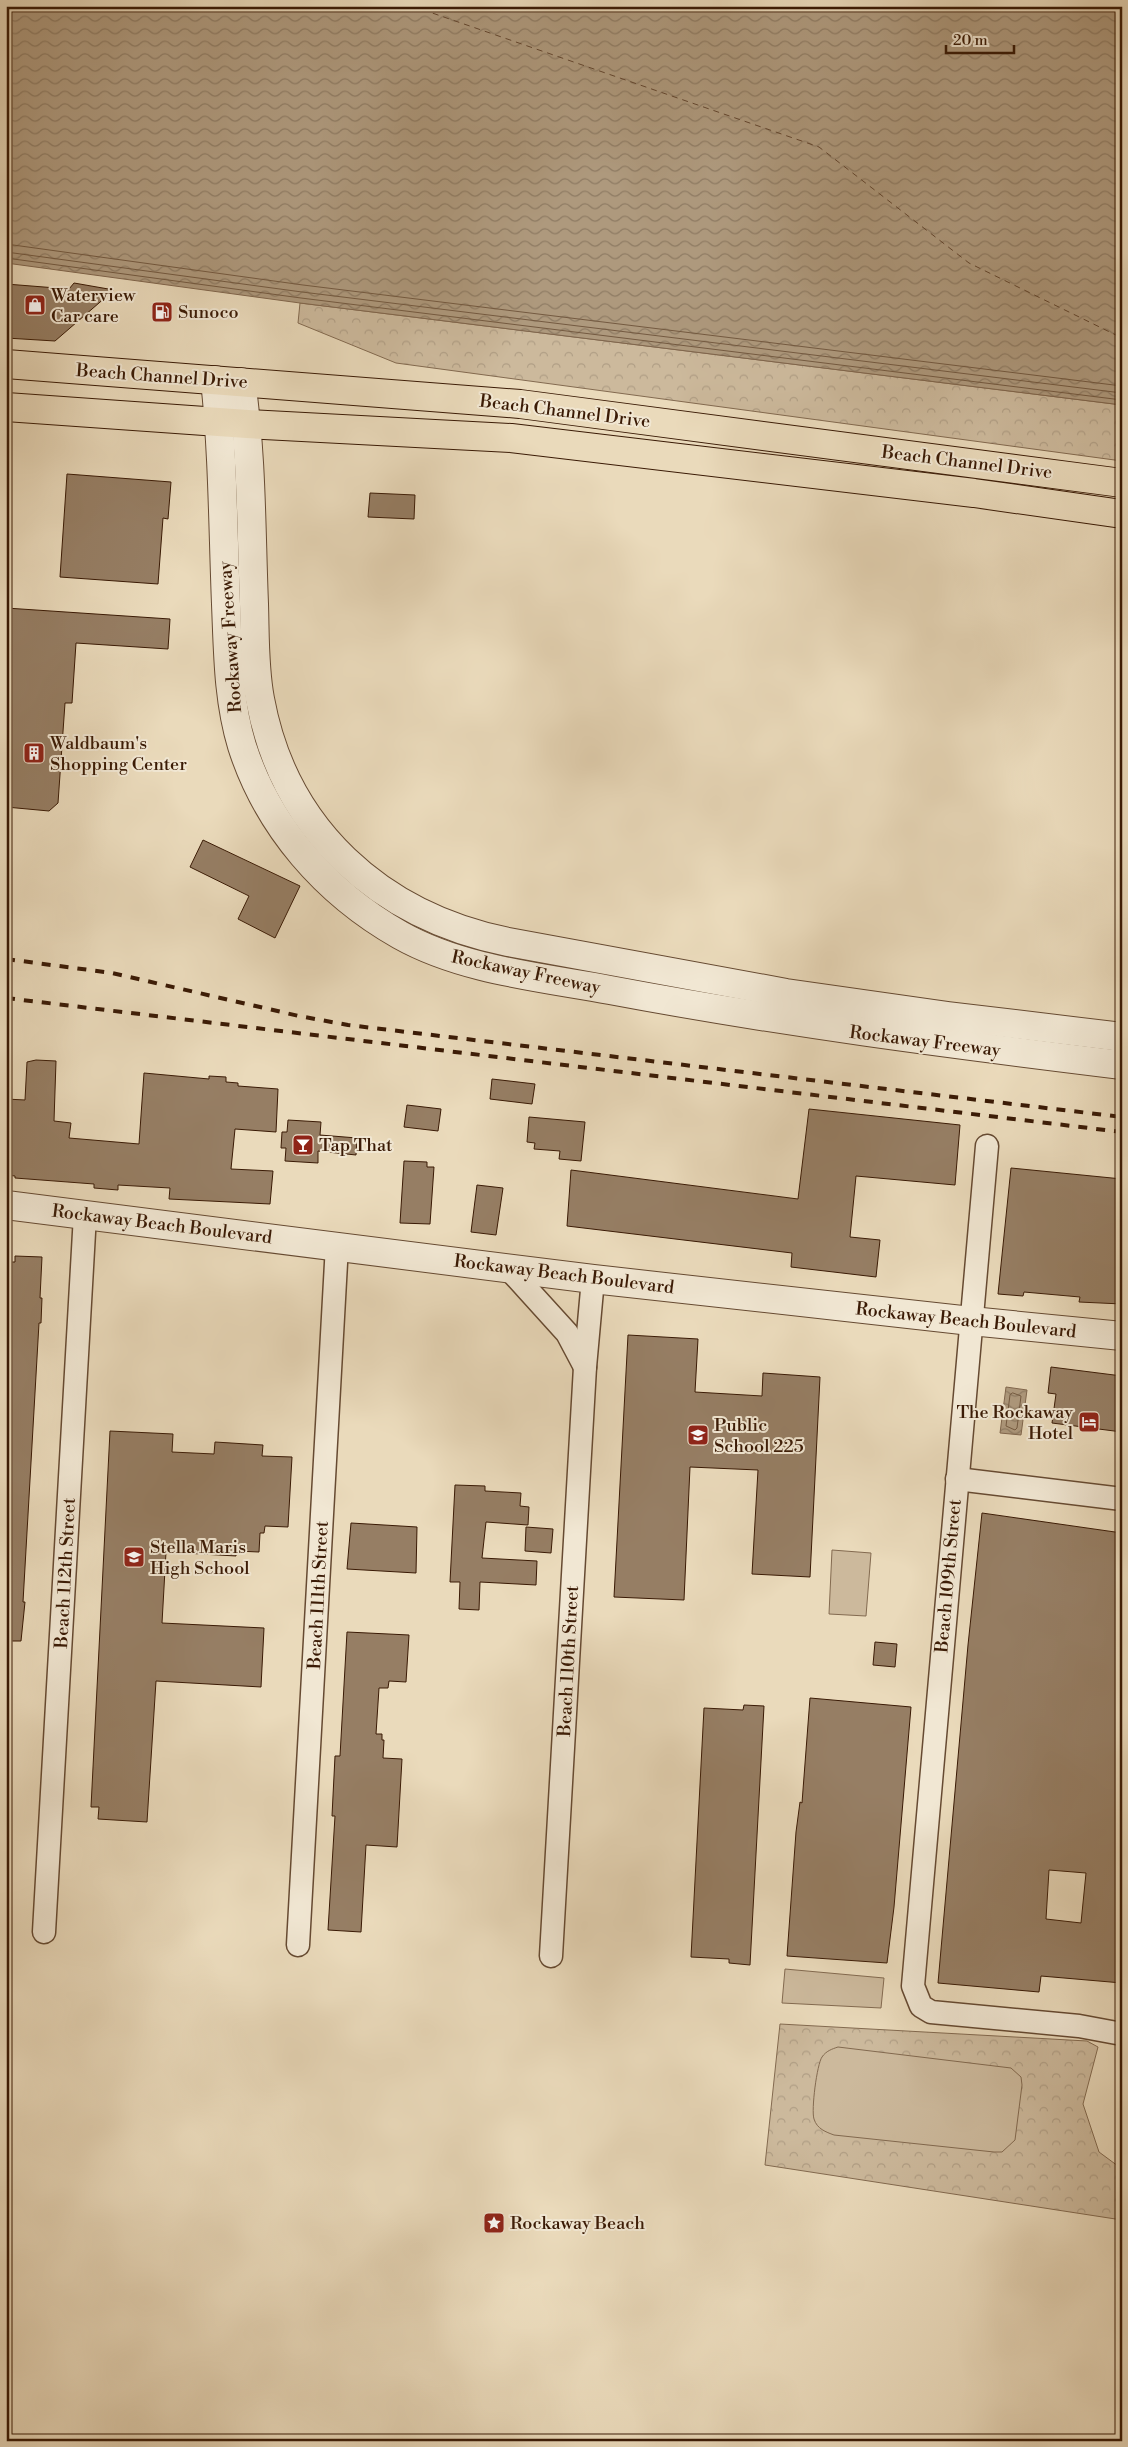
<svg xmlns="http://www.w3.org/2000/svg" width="1128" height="2447" viewBox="0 0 1128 2447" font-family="'Libre Bodoni',serif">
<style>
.park{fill:url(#park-crowns);stroke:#836a50}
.garden{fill:#ccb99c;stroke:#836a50}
.water{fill:url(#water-waves);stroke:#80664d}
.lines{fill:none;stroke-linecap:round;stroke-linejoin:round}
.shore{stroke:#745a41;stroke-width:1}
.ferry{stroke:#63462f;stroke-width:1;stroke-dasharray:6 5;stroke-linecap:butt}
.building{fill:#967e64;stroke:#3a1a05;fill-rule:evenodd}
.minor-casing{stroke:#664a32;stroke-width:25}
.tertiary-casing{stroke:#664a32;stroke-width:30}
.primary-casing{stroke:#3a1a05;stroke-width:30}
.minor{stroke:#f1e7d3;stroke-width:22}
.tertiary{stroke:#f1e7d3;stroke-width:28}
.primary{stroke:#eadabb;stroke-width:28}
.rail{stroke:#3a1a05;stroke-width:4;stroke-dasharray:9 9;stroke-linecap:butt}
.labels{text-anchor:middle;stroke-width:4;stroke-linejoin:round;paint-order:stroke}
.poi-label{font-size:18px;fill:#3a1a05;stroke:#f1e7d3;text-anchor:start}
.street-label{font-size:18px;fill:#3a1a05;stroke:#f1e7d3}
</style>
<defs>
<pattern id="park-crowns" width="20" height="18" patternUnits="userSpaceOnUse" patternTransform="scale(1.25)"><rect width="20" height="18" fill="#ccb99c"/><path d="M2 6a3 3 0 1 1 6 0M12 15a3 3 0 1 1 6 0" fill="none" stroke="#b09e85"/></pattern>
<pattern id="water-waves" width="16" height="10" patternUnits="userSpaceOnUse" patternTransform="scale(1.25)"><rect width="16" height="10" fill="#ae997d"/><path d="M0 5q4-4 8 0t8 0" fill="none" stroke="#8f7c64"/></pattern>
</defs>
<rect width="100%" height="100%" fill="#eadabb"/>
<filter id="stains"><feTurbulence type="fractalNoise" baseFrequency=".004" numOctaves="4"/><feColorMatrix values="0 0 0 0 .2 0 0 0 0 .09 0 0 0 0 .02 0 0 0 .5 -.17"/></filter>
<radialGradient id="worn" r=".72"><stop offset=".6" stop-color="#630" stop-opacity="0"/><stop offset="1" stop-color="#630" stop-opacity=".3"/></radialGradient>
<!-- park -->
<g class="park">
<polygon points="300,303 1122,405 1122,461 396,363 298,323"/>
<polygon points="780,2024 1087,2041 1098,2047 1083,2104 1099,2152 1122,2169 1122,2220 765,2165"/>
</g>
<!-- garden -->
<g class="garden">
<polygon points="832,1550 871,1553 866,1616 829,1614"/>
<polygon points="785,1969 884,1978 881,2008 782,2003"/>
<path d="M838 2047 1011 2068 1021 2077 1022 2085 1015 2140 1002 2152H994L834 2135C826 2132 817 2129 814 2119 811 2110 817 2064 822 2057 826 2051 832 2049 838 2047Z"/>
</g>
<!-- water -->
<g class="water">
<polygon points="6,6 1122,6 1122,405 300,303 6,263"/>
<polygon points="1006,1387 1027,1390 1021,1435 1000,1433"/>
</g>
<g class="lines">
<!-- shore -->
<g class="shore">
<polyline points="6,244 303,285 1122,386"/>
<polyline points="6,252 302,292 1122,393"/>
<polyline points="6,258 301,298 1122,400"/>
<polygon points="1013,1393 1021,1396 1017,1428 1015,1430 1006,1426 1010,1395"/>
</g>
<!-- ferry -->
<polyline class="ferry" points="412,6 819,147 969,263 1122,338"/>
</g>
<!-- building -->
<g class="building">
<polygon points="74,283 114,290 55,341 6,338 6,284 69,289"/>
<polygon points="67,474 171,482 168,519 163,518 158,584 60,577"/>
<polygon points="370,493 415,495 414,519 368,517"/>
<polygon points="6,608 170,619 168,649 76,643 72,703 65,703 58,803 49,811 6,807"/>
<polygon points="203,840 300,886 275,938 238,919 249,896 190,867"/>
<polygon points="36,1060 56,1061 54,1121 71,1123 69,1138 139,1144 144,1073 209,1079 209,1076 226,1077 226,1082 238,1083 238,1086 278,1089 276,1132 235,1129 231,1169 273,1171 270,1204 169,1199 170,1188 118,1185 118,1190 94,1188 94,1184 15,1178 15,1176 6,1175 6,1099 25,1100 27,1062"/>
<polygon points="492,1079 535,1084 532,1104 490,1099"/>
<polygon points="407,1105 441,1109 438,1131 404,1127"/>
<polygon points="809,1109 960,1125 955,1185 856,1176 850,1237 880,1240 876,1277 791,1267 792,1253 567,1226 571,1170 798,1199"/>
<polygon points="529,1117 585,1122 581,1161 559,1159 560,1151 534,1149 535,1143 527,1142"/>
<polygon points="288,1120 321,1122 320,1135 357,1138 356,1155 318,1151 318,1163 285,1161 286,1148 281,1148 282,1132 287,1132"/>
<polygon points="404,1161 427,1162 427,1167 434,1167 430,1224 400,1223"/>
<polygon points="1011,1168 1122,1179 1122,1304 1079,1302 1080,1297 1024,1292 1023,1296 998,1294"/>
<polygon points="477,1185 503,1188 496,1235 471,1232"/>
<polygon points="15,1256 42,1257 40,1298 42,1298 41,1323 39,1323 23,1602 25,1602 21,1641 6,1641 6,1262 15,1262"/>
<polygon points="628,1335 698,1339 695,1392 762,1396 763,1373 820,1377 810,1577 752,1574 758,1470 690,1467 684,1600 614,1597"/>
<polygon points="1051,1367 1122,1376 1122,1432 1052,1423 1056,1394 1048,1393"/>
<polygon points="110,1431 173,1434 172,1452 214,1454 215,1442 263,1445 262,1456 292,1457 288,1527 265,1526 264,1533 260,1533 259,1552 236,1551 236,1556 166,1552 162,1623 264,1628 261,1687 156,1681 147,1822 98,1819 99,1807 91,1807"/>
<polygon points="455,1485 485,1486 485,1491 521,1493 520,1506 529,1507 528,1525 486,1522 482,1558 537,1561 536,1585 480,1582 479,1610 459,1609 460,1582 450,1582"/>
<path d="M982 1513 1122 1533V1983L1041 1976 1039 1992 938 1983 968 1645ZM1049 1870 1086 1873 1081 1923 1046 1919Z"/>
<polygon points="351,1523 417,1527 416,1573 347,1569"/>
<polygon points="526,1527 553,1529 551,1553 525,1551"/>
<polygon points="347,1632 409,1635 406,1682 389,1681 388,1688 379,1688 376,1734 382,1734 382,1740 384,1740 383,1758 402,1759 397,1847 366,1845 361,1932 328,1930 335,1816 332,1816 335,1756 340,1756"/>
<polygon points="875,1642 897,1644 895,1667 873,1665"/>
<polygon points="810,1698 911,1707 894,1907 887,1963 787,1956 796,1832 800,1802 802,1803"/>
<polygon points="744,1705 764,1706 750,1965 729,1963 729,1959 691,1957 704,1708 743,1710"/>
</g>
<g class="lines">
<!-- minor casing -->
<g class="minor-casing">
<g id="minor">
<polyline points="987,1146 913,1986 921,2006 931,2012 1079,2026 1122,2034"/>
<polyline points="508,1268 567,1333 585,1367"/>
<polyline points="957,1479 1122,1499"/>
<polyline points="44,1932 85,1215"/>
<polyline points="298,1945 337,1245"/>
<polyline points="551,1956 585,1367 593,1279"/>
</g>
</g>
<!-- tertiary casing -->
<g class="tertiary-casing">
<g id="tertiary">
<path d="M215 380C223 454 223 529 226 604 228 652 228 700 242 746 268 827 326 893 400 935 462 970 540 977 610 990 780 1022 950 1044 1122 1065"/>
<path d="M241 382C252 456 251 530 254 604 255 636 254 668 260 699 284 830 380 916 508 942L786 993 948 1016 1122 1037"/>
<polyline points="6,1205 593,1279 971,1321 1122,1336"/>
</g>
</g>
<!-- primary casing -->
<g class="primary-casing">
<g id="primary">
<polyline points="6,364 520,404 1122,483"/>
<polyline points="6,407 247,424 511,438 974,493 1122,514"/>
</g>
</g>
<!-- minor -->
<use href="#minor" class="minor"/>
<!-- tertiary -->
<use href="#tertiary" class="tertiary"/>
<!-- primary -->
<use href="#primary" class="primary"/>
<!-- rail -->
<g class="rail">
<polyline points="6,959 112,973 299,1016 348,1025 1122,1117"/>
<polyline points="6,998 1122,1132"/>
</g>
</g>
<!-- icons -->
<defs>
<g id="shop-square" transform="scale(1.125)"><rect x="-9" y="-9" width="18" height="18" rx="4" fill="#8f2418" stroke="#f1e7d3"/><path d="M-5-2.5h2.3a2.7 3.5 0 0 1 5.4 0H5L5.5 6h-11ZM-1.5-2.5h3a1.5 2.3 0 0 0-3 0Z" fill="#fff"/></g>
<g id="fuel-square" transform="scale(1.125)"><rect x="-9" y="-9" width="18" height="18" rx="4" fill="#8f2418" stroke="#f1e7d3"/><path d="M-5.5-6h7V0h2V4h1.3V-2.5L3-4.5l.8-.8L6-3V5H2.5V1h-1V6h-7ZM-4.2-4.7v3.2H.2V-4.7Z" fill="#fff"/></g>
<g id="building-square" transform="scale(1.125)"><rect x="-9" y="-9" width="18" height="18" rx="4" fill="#8f2418" stroke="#f1e7d3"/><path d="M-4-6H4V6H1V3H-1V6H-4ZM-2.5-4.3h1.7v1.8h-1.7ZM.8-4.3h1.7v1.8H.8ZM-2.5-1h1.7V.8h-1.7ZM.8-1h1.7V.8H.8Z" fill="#fff"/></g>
<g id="bar-square" transform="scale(1.125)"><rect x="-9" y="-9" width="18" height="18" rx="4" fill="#8f2418" stroke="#f1e7d3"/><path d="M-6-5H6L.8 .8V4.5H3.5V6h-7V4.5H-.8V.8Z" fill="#fff"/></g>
<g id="hotel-square" transform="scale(1.125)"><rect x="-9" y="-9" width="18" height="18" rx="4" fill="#8f2418" stroke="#f1e7d3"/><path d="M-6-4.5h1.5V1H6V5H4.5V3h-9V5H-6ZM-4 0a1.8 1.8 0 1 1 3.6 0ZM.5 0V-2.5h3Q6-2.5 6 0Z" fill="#fff"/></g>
<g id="school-square" transform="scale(1.125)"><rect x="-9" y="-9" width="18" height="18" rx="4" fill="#8f2418" stroke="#f1e7d3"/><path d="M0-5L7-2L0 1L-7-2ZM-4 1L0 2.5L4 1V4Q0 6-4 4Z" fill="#fff"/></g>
<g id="sight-square" transform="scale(1.125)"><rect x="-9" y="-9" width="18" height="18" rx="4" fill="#8f2418" stroke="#f1e7d3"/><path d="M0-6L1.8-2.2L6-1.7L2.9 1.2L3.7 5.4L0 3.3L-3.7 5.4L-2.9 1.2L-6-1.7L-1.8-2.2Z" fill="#fff"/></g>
</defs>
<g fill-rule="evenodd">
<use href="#shop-square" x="35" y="305"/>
<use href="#fuel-square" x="162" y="312"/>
<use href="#building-square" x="34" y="753"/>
<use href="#bar-square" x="303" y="1145"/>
<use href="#hotel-square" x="1089" y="1422"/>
<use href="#school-square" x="698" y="1435"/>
<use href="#school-square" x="134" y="1557"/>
<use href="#sight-square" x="494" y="2223"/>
</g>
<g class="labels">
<!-- poi labels -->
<g class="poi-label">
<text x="51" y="301">Waterview<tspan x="51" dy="21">Car care</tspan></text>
<text x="178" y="318">Sunoco</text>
<text x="50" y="749">Waldbaum's<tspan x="50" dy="21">Shopping Center</tspan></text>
<text x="319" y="1151">Tap That</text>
<text x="1073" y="1418" text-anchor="end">The Rockaway<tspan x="1073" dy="21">Hotel</tspan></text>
<text x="714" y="1431">Public<tspan x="714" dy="21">School 225</tspan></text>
<text x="150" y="1553">Stella Maris<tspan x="150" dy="21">High School</tspan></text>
<text x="510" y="2229">Rockaway Beach</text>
</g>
<!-- street labels -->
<g class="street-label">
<text transform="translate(162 376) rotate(4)" y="6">Beach Channel Drive</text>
<text transform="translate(565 411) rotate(7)" y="6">Beach Channel Drive</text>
<text transform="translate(967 462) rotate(7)" y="6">Beach Channel Drive</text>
<text transform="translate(230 637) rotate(-94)" y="6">Rockaway Freeway</text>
<text transform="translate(526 972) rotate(12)" y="6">Rockaway Freeway</text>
<text transform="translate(925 1041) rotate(7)" y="6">Rockaway Freeway</text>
<text transform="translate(162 1224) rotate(7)" y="6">Rockaway Beach Boulevard</text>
<text transform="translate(564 1274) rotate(7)" y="6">Rockaway Beach Boulevard</text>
<text transform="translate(966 1320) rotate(6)" y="6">Rockaway Beach Boulevard</text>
<text transform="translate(65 1573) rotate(-87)" y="6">Beach 112th Street</text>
<text transform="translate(948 1576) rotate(-85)" y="6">Beach 109th Street</text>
<text transform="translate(318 1595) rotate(-87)" y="6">Beach 111th Street</text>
<text transform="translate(568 1661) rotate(-87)" y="6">Beach 110th Street</text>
</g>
</g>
<!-- margin -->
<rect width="1128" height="2447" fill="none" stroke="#eadabb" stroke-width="25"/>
<rect x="8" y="8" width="1113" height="2432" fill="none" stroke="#3a1a05" stroke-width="2.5"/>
<rect x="12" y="12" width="1103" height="2422" fill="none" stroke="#3a1a05"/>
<!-- scale -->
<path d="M946 45v8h68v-8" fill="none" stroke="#3a1a05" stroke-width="2.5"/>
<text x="953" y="45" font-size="15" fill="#3a1a05" stroke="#f1e7d3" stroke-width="4" paint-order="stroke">20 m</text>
<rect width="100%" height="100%" filter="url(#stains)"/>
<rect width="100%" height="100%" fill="url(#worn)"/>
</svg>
